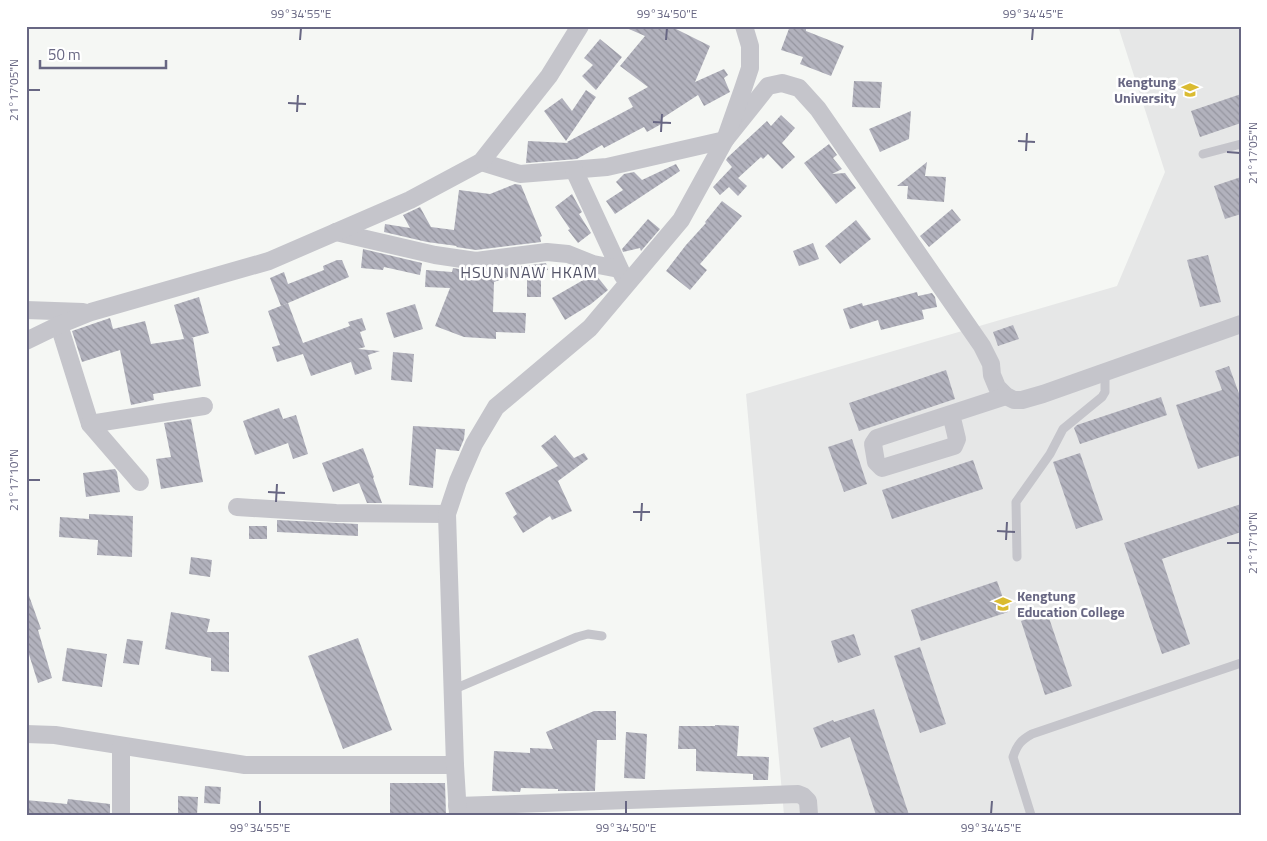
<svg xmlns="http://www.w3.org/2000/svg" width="1267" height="841" viewBox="0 0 1267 841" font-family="'Titillium Web',sans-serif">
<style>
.built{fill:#e6e7e7}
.building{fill:url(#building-back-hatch)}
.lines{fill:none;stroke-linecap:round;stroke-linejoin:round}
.lane{stroke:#c5c5cb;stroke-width:9}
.street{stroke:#c5c5cb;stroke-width:18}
.ticks{fill:none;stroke:#686783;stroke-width:2}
.labels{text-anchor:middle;stroke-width:5;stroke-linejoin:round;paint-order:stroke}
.poi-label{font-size:14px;font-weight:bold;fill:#686783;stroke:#fff;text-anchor:end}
.quarter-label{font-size:16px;letter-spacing:1px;fill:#555569;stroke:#fff}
.neatline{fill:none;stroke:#686783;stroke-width:2}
.ticks-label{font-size:12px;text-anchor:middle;fill:#686783}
</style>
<defs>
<pattern id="building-back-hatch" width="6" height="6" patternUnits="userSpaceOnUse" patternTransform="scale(1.25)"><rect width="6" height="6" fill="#b2b2bd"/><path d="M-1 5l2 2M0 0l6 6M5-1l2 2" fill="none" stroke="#95959f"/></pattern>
</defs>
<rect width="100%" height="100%" fill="#f5f7f4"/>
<!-- built -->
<polygon class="built" points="1118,26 1241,26 1241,815 784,815 746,394 1117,286 1165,172"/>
<!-- building -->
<g class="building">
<polygon points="622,26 670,26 710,46 695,82 724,69 728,75 724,78 730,92 704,106 698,95 661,119 663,123 647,132 644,127 604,148 602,145 577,159 526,163 528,141 568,143 567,142 633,107 628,98 648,87 620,66 645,36"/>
<polygon points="790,26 799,26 806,29 806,31 844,46 831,76 800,64 803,57 781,50"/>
<polygon points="600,39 622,57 596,90 582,76 593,65 584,58"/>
<polygon points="854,81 882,82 880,108 852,107"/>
<polygon points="586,90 596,97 566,141 544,111 562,98 572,111"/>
<polygon points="1241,94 1241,123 1200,137 1191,111"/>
<polygon points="911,111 909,139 880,152 869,129"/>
<polygon points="781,115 795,128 782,143 795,157 782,169 768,154 763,159 761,157 738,178 747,186 738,196 729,187 720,195 713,187 732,167 726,160 728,157 767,121 771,126"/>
<polygon points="829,144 837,155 833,158 842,169 832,174 845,173 856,188 836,204 804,163"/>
<polygon points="927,162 925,176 946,177 944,202 907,199 908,186 897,186"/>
<polygon points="676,164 680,171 615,214 606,201 623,190 616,182 624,174 634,172 642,180"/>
<polygon points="1241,177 1241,214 1225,219 1214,186"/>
<polygon points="515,184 521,185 542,236 540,237 541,242 476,250 456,247 457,246 427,242 384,232 385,224 410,228 403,215 420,207 431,227 454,230 459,190 490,194"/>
<polygon points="572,194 582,212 579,214 591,233 578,243 568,230 570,229 555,207"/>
<polygon points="722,201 742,216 700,264 707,270 690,290 666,271 686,245 706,223 705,222"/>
<polygon points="952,209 961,220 929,247 920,236"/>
<polygon points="648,219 660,229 641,251 640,248 623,252 622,249"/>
<polygon points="856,220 871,239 840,264 825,246"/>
<polygon points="813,243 819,259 799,266 793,251"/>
<polygon points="363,249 422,263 420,275 384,267 383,270 361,268"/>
<polygon points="1208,255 1221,302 1200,307 1187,260"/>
<polygon points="337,260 342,260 349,277 281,306 270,278 284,272 288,284 324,270 323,266"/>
<polygon points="546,263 548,270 541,271 541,297 527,297 527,270 494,282 493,312 526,313 525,333 496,332 496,339 464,337 435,326 450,288 425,287 426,270 452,272 453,268 477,272"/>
<polygon points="592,275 596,275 608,290 591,304 565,320 552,298"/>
<polygon points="917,292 918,296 932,293 935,297 937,307 922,310 924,319 881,330 878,320 850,329 843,309 862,303 863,306"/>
<polygon points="199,297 209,333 191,338 193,338 201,386 153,394 154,400 131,405 120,350 82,362 72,331 110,318 113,329 145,321 151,344 184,339 174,305"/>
<polygon points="288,303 303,343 350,326 348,322 362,318 366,330 360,332 365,347 358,349 380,351 368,355 372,369 355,375 351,362 311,376 303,354 277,362 272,347 280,345 268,311"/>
<polygon points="415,304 423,329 394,338 386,313"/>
<polygon points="1013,325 1019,339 998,346 993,332"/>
<polygon points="393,352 414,354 412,382 391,380"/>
<polygon points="1229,366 1241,399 1241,455 1198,469 1176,405 1222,390 1215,371"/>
<polygon points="946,370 955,399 859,431 849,403"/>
<polygon points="1161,397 1167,415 1080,444 1074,428 1077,425"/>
<polygon points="279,408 283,419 296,415 308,454 293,459 288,443 255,455 243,421"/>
<polygon points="191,419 203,482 161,489 156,459 171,457 164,423"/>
<polygon points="413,426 465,429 464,439 459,451 436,449 433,488 409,485"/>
<polygon points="555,435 574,458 584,453 588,459 558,481 572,511 552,520 550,516 523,533 513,517 517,514 505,493 558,466 541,446"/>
<polygon points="852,439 867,484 844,492 828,447"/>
<polygon points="363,448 374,477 373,478 382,503 367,503 359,483 333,492 322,463"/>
<polygon points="1080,453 1103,520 1076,529 1053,462"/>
<polygon points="973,460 983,489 892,519 882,490"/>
<polygon points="115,469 117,472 120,492 86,497 83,473"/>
<polygon points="1241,504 1241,532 1162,559 1190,644 1162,654 1124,543"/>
<polygon points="89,514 133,516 132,557 97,555 98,540 59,537 60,517 89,519"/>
<polygon points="277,520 358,524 358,536 277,532"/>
<rect x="249" y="526" width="18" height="13"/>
<polygon points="191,557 212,560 210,577 189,574"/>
<polygon points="997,581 1008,612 921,641 911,610"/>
<polygon points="28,593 41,629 38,630 52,678 38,683 26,645 26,594"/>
<polygon points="171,612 210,619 207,632 229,632 229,672 211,671 211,658 165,649"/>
<polygon points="1047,612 1072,686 1045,695 1021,621"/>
<polygon points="854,634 861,655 838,663 831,641"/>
<polygon points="358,638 392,730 343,749 308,656"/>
<polygon points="127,639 143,641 139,665 123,663"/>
<polygon points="920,647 946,724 920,733 894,656"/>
<polygon points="67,648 107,654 102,687 62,681"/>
<polygon points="874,709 909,815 876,815 850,737 821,748 813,728 833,720 834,722"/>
<polygon points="594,711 616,711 616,740 597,740 595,791 558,791 558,789 521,788 520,792 492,791 494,751 530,753 530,748 553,749 546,732"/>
<polygon points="715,725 739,726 737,756 769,757 768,780 753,780 753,774 696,771 696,749 678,749 679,726 715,726"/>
<polygon points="626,732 647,734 645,779 624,778"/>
<polygon points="390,783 445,783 446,815 390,815"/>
<polygon points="205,786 221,787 220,804 204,803"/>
<polygon points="178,796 198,797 197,815 178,815"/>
<polygon points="68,799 110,804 110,815 26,815 26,800 67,804"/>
</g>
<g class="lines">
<!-- lane -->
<g class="lane">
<polyline points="1203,154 1241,144"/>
<polyline points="1017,557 1016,502 1050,454 1063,429 1102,397 1105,392 1105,372"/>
<polyline points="452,690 577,637 588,634 602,636"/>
<path d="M1031 815 1013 757C1017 745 1021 740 1032 734L1241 663"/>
</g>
<!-- street -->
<g class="street">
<polyline points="481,162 520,174 607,167 725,140 768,86 782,83 799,88 818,109 982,346 991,364 992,375 997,387 1006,396 1014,400 1022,400 1043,394 1241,324"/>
<polyline points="574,170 623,276"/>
<polyline points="336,232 435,255 476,261 547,252 568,254 593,264 619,269"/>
<polyline points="26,310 83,312"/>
<polyline points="59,325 90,424 140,482"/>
<polyline points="26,341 59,325 91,312 269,261 410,200 481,162 549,76 580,26"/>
<polyline points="951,414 957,439 954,446 882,468 876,462 873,444 877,438 1006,396"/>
<polyline points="90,424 204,406"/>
<polyline points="237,507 336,513 447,514"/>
<polyline points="26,734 55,735 245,765 455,765"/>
<polyline points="457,806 798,794 803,796 808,801 809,815"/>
<polyline points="121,815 121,746"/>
<polyline points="458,815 455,765 447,514 458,481 474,444 496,407 590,328 681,220 725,140 743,89 750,68 750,46 744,26"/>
</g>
</g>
<!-- ticks -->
<path class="ticks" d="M300 40 301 28M666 40 667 28M1032 40 1033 28M28 90H40M288 103 306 104M297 112 298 95M653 122 671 123M661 132 662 114M1018 141 1035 142M1026 151 1027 133M1227 152 1240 153M28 480H40M268 492 285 493M276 502 277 484M633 512H650M641 521 642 503M997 531 1015 532M1006 540 1007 522M1227 543H1240M260 814V801M626 814V801M991 814 992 801"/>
<!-- icons -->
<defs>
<g id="university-bare" transform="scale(1.35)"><path d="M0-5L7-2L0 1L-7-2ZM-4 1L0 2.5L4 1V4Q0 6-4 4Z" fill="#dabb31" stroke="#fff" stroke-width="2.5" paint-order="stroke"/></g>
</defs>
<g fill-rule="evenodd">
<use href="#university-bare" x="1190" y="90"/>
<use href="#university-bare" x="1003" y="604"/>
</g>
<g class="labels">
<!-- poi labels -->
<g class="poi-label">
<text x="1176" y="87">Kengtung<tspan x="1176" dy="16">University</tspan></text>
<text x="1017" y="601" text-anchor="start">Kengtung<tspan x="1017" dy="16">Education College</tspan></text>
</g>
<!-- quarter labels -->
<g class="quarter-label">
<text x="529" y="278">HSUN NAW HKAM</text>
</g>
</g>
<!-- border -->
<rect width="1267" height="841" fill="none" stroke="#ffffff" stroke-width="55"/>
<!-- scale -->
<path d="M40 60v8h126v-8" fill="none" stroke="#686783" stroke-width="2.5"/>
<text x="48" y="60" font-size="15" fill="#686783" stroke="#ffffff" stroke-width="4" paint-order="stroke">50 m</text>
<rect x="28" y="28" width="1212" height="786" class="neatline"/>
<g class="ticks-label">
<text x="301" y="18">99°34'55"E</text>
<text x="667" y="18">99°34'50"E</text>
<text x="1033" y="18">99°34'45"E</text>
<text transform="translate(14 90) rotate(-90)" y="4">21°17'05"N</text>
<text transform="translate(1253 153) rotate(-90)" y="4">21°17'05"N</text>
<text transform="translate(14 480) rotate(-90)" y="4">21°17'10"N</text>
<text transform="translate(1253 543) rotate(-90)" y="4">21°17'10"N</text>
<text x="260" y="832">99°34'55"E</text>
<text x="626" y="832">99°34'50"E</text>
<text x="991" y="832">99°34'45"E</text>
</g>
</svg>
